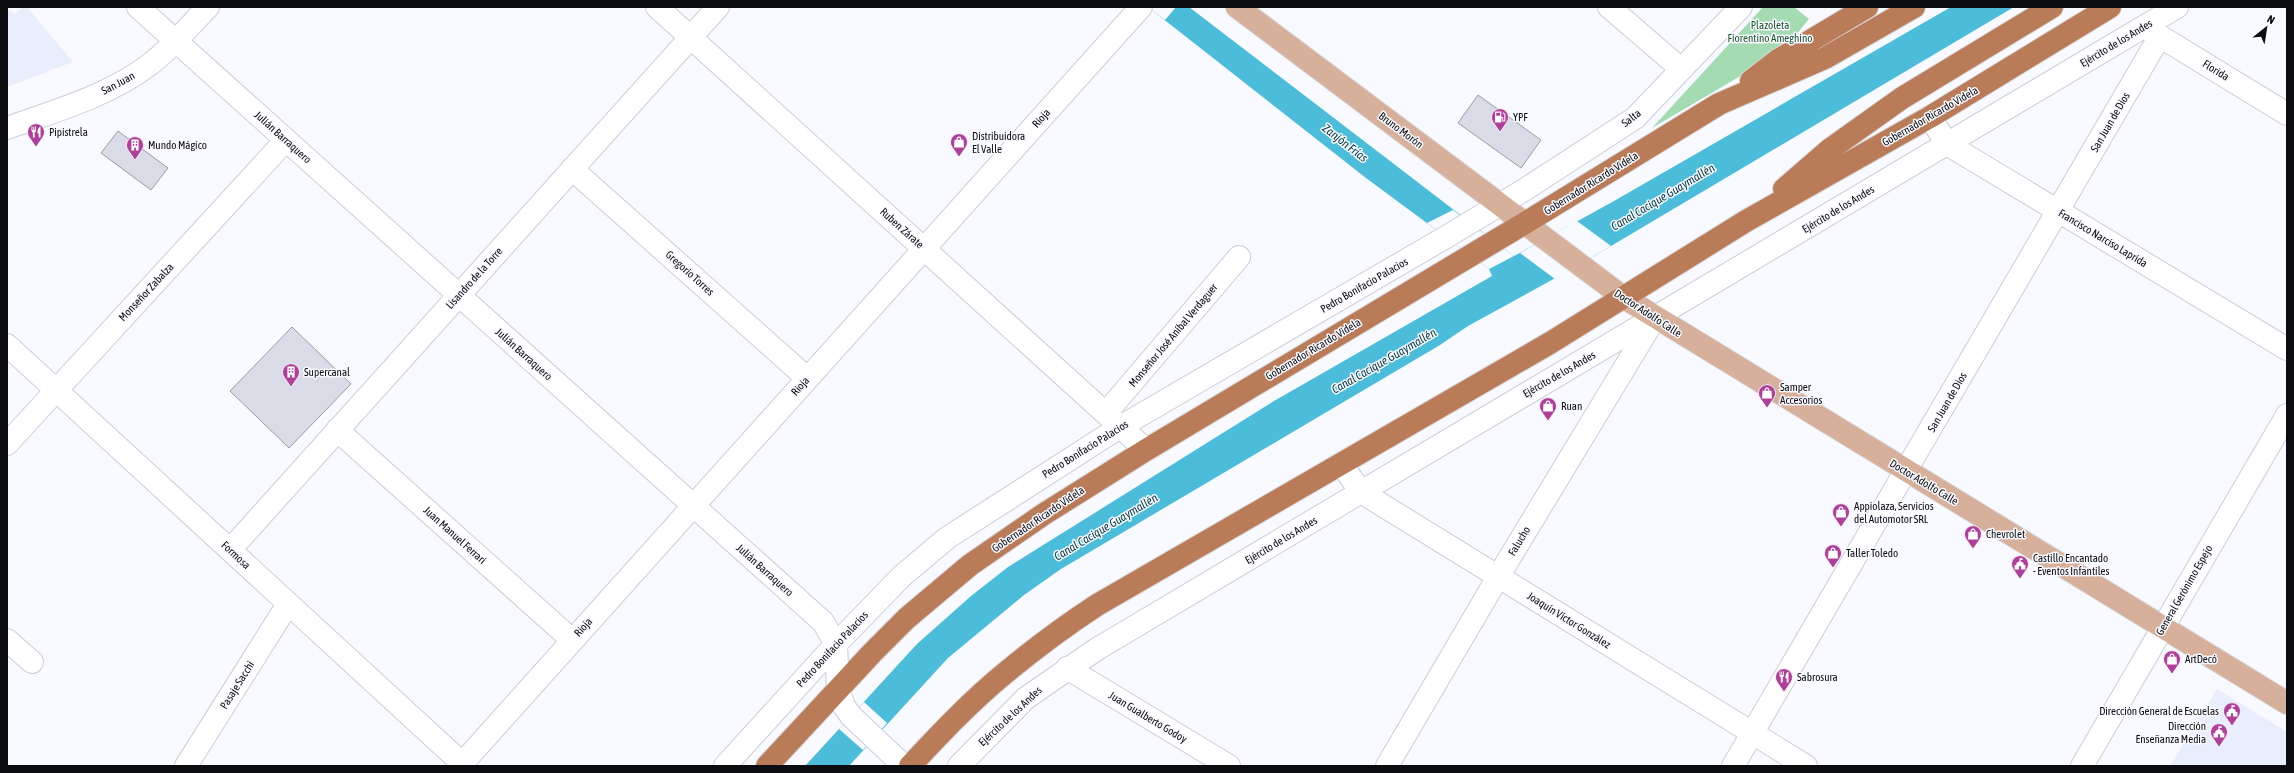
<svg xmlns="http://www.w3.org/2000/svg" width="2294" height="773" viewBox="0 0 2294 773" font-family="'Asap Condensed',sans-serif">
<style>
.built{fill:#e9eefc}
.green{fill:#a4dbb2}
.water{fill:#4bbdda}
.pier{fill:#f9faff}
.building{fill:#d9dce7;stroke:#999ca6}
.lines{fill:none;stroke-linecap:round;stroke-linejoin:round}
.minor-casing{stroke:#caced8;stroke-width:24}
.major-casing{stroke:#d8d8d9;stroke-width:24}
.highway-casing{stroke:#d8d8d9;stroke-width:24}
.minor{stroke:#fff;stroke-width:22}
.major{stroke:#d6b09b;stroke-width:22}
.highway{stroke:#ba7b58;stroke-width:22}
.labels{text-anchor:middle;stroke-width:3;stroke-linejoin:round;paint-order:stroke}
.park-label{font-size:11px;fill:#1e5531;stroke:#f9faff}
.street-label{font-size:11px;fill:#0b0c0f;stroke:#f9faff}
.poi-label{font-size:11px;fill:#0b0c0f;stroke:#f9faff;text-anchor:start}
.water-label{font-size:12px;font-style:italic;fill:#013844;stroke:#f9faff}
</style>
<rect width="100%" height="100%" fill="#f9faff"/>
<!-- built -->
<g class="built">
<polygon points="23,7 27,7 73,62 7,87 7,9 15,14"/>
<polygon points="2217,689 2287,732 2287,766 2170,766"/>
</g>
<!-- green -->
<polygon class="green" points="1763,7 1794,7 1809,19 1783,51 1652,128"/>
<!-- water -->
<polygon class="water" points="1148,7 1189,7 1514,256 1614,201 1951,7 2014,7 1579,265 1468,326 1440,345 1061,569 1024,595 948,658 849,766 805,766 917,644 971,596 1008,567 1274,401 1492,276 1489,269 1366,178"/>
<!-- pier -->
<g class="pier">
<polygon points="1148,7 1176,7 1165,20"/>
<polygon points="1453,210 1514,256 1489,269 1427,223"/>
<polygon points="1577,221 1611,246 1555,279 1520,253"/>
<polygon points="864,702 887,723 863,750 839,729"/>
</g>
<!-- building -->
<g class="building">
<polygon points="1478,95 1541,140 1521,168 1458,123"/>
<polygon points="118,131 168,168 151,190 101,153"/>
<polygon points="292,327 351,384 289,448 230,391"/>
</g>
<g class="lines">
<!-- minor casing -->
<g class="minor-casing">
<g id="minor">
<polyline points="138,7 823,622 836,644 838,689 844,706 851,716 904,766"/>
<polyline points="657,7 1146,450"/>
<polyline points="1609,7 1681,69"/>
<polyline points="2148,29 2287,114"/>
<polyline points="1930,117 1947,144 2287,349"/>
<path d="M7 128C55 111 108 96 149 65 171 49 189 26 208 7"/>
<polyline points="572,169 807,378"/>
<polyline points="7,345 465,766"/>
<polyline points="1106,413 1239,257"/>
<polyline points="337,430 572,640"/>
<polyline points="7,444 286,140"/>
<polyline points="1342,465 1361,492 1806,766"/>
<polyline points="230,550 718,7"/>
<polyline points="7,640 32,662"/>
<polyline points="1067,668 1229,766"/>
<polyline points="186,766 288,604"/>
<polyline points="460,766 1141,7"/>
<polyline points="725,766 836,644 902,576 947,538 1120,427 1446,237 1524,190 1635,118 1741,7"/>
<polyline points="959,766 1026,698 1097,649 2177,7"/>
<polyline points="1387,766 1498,577 1653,321"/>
<polyline points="1733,766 2160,36"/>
<polyline points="2082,766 2287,415"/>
</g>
</g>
<!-- major casing -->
<g class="major-casing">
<polyline id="major" points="1237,7 1623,297 2287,703"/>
</g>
<!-- highway casing -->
<g class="highway-casing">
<g id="highway">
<polyline points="1751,81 1778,60 1867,7"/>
<polyline points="1784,189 1829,150 1902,98 2052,7"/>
<polyline points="767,766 872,653 907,618 970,565 1044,514 1146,450 1525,223 1719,104 1825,58 1914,7"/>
<path d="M910 766C940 734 970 702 1004 674 1034 649 1065 626 1097 605L1550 343 1746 221 1930 117 2110 7"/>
</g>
</g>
<!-- minor -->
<use href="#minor" class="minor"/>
<!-- major -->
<use href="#major" class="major"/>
<!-- highway -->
<use href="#highway" class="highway"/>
</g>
<!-- icons -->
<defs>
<g id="fuel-pin" transform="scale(0.9)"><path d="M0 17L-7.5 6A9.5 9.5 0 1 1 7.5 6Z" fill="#b03f9a" stroke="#f9faff"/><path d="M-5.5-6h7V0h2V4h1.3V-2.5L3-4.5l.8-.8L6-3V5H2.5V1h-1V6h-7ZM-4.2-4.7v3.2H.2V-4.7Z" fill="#fff"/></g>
<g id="restaurant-pin" transform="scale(0.9)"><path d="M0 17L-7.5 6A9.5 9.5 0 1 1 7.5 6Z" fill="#b03f9a" stroke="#f9faff"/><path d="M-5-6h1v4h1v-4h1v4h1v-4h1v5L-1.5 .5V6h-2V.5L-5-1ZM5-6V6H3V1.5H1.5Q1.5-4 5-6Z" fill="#fff"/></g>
<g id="shop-pin" transform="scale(0.9)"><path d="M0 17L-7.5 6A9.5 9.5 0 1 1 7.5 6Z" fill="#b03f9a" stroke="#f9faff"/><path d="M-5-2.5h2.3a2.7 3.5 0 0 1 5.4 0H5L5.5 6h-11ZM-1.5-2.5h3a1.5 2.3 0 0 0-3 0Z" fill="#fff"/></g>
<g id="building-pin" transform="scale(0.9)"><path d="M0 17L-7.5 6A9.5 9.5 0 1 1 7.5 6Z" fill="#b03f9a" stroke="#f9faff"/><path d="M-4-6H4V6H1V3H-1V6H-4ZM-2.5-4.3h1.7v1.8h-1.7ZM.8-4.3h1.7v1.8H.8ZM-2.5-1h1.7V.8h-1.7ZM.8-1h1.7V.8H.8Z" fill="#fff"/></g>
<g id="civic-pin" transform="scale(0.9)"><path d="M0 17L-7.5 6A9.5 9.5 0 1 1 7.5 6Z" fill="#b03f9a" stroke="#f9faff"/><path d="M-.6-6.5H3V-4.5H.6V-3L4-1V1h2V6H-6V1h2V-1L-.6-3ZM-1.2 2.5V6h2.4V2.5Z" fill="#fff"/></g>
</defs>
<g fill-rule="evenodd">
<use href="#fuel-pin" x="1500" y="117"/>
<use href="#restaurant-pin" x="36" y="132"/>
<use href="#shop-pin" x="959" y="142"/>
<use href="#building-pin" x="135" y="145"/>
<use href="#building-pin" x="291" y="372"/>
<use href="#shop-pin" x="1767" y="393"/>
<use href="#shop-pin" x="1548" y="406"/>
<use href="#shop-pin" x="1841" y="512"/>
<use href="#shop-pin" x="1973" y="534"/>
<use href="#shop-pin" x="1833" y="553"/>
<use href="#civic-pin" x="2020" y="564"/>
<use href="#shop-pin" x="2172" y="659"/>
<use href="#restaurant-pin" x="1784" y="677"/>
<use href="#civic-pin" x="2232" y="711"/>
<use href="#civic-pin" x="2219" y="732"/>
</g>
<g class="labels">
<!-- park labels -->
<g class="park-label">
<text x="1770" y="29">Plazoleta<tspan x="1770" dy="13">Fiorentino Ameghino</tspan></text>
</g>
<!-- street labels -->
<g class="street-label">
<text transform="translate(2116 43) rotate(-31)" y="4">Ejército de los Andes</text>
<text transform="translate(2216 70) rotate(32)" y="4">Florida</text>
<text transform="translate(118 83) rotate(-28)" y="4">San Juan</text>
<text transform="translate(1930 116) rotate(-30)" y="4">Gobernador Ricardo Videla</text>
<text transform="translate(1041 118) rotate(-48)" y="4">Rioja</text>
<text transform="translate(1631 118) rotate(-38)" y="4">Salta</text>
<text transform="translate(2110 122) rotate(-60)" y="4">San Juan de Dios</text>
<text transform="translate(1401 130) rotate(37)" y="4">Bruno Morón</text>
<text transform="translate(283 137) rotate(42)" y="4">Julián Barraquero</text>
<text transform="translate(1591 183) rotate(-32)" y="4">Gobernador Ricardo Videla</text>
<text transform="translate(1838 209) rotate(-31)" y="4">Ejército de los Andes</text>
<text transform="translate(902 228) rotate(42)" y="4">Ruben Zárate</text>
<text transform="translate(2103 238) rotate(31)" y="4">Francisco Narciso Laprida</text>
<text transform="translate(690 273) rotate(42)" y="4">Gregorio Torres</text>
<text transform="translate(474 278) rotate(-48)" y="4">Lisandro de la Torre</text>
<text transform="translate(1364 285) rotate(-30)" y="4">Pedro Bonifacio Palacios</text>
<text transform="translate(146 292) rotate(-47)" y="4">Monseñor Zabalza</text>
<text transform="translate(1648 313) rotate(33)" y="4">Doctor Adolfo Calle</text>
<text transform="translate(1173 335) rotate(-50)" y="4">Monseñor José Aníbal Verdaguer</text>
<text transform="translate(1313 349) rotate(-31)" y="4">Gobernador Ricardo Videla</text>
<text transform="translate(524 354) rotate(42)" y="4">Julián Barraquero</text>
<text transform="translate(1559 374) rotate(-30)" y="4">Ejército de los Andes</text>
<text transform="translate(800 386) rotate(-48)" y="4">Rioja</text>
<text transform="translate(1947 402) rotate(-60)" y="4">San Juan de Dios</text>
<text transform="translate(1085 449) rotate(-32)" y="4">Pedro Bonifacio Palacios</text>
<text transform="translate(1924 482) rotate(31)" y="4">Doctor Adolfo Calle</text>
<text transform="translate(1038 519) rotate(-34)" y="4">Gobernador Ricardo Videla</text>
<text transform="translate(455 535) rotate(42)" y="4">Juan Manuel Ferrari</text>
<text transform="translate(1281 540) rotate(-31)" y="4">Ejército de los Andes</text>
<text transform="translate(1519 541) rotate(-59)" y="4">Falucho</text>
<text transform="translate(236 555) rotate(43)" y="4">Formosa</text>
<text transform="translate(765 570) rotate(42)" y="4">Julián Barraquero</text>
<text transform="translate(2184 590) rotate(-60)" y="4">General Gerónimo Espejo</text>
<text transform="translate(1569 620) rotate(32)" y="4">Joaquín Víctor González</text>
<text transform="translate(583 627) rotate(-48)" y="4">Rioja</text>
<text transform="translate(832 649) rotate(-47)" y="4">Pedro Bonifacio Palacios</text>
<text transform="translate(237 685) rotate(-58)" y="4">Pasaje Sacchi</text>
<text transform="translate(1010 716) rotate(-43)" y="4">Ejército de los Andes</text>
<text transform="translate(1148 717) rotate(31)" y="4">Juan Gualberto Godoy</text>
</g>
<!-- poi labels -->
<g class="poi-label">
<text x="1513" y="121">YPF</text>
<text x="49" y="136">Pipistrela</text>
<text x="972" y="140">Distribuidora<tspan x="972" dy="13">El Valle</tspan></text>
<text x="148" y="149">Mundo Mágico</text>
<text x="304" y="376">Supercanal</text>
<text x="1780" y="391">Samper<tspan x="1780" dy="13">Accesorios</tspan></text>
<text x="1561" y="410">Ruan</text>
<text x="1854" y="510">Appiolaza, Servicios<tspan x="1854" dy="13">del Automotor SRL</tspan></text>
<text x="1986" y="538">Chevrolet</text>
<text x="1846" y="557">Taller Toledo</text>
<text x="2033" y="562">Castillo Encantado<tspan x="2033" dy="13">- Eventos Infantiles</tspan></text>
<text x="2185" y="663">ArtDecó</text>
<text x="1797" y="681">Sabrosura</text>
<text x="2219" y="715" text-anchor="end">Dirección General de Escuelas</text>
<text x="2206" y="730" text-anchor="end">Dirección<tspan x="2206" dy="13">Enseñanza Media</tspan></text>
</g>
<!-- water labels -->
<g class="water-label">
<text transform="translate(1345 143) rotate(38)" y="4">Zanjón Frías</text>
<text transform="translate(1663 197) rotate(-31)" y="4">Canal Cacique Guaymallén</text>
<text transform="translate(1384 361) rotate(-30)" y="4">Canal Cacique Guaymallén</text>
<text transform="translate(1106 527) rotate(-31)" y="4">Canal Cacique Guaymallén</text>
</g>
</g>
<!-- border -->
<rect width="2294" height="773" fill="none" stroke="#0b0c0f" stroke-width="16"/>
<!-- north arrow -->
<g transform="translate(2266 28) rotate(30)" stroke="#f9faff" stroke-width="3" paint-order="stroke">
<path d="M0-3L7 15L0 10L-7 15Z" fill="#0b0c0f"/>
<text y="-6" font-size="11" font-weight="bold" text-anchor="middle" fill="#0b0c0f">N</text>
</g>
</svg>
